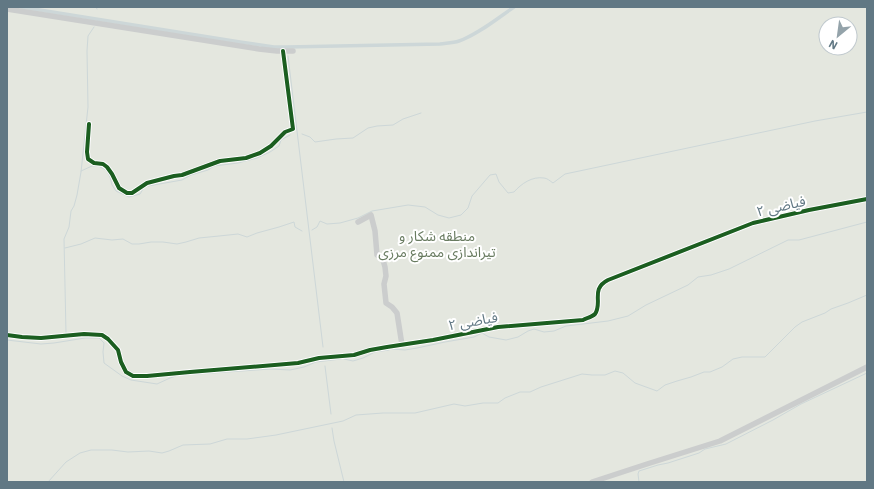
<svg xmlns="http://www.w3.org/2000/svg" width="874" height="489" viewBox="0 0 874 489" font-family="'IBM Plex Sans','Noto Sans Arabic',sans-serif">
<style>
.green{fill:#e4e7df;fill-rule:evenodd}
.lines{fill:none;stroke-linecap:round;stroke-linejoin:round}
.stream{stroke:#cdd7d8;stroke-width:1}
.canal{stroke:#cdd7d8;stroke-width:3.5}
.minor{stroke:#cbcdcd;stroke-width:5.5}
.cycleway-casing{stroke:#fff;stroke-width:6}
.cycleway{stroke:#1b5e20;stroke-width:4}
.labels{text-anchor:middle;stroke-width:4;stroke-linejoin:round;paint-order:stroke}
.street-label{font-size:14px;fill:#617884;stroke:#fff}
.park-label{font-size:14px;fill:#687b60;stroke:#fff}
</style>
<rect width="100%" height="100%" fill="#f4f4f1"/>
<!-- green -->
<path class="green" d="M7 7H867V482H7ZM826 24H850V48H826Z"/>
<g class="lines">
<!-- stream -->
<g class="stream">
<polyline points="96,7 97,9"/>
<polyline points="288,56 323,347"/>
<polyline points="302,134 310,137 315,142 336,139 353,138 368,128 377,126 393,125 403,119 421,113"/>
<polyline points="100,167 106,170 110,177 112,185 116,191 129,197 140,194 143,189"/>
<polyline points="81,171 92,166 97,166"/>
<polyline points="148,186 182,180 191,175 208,170 214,166 238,163 257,158 270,152 279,146 281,140 290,135"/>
<path d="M312 230 317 227 320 221 327 224 340 223 358 218 372 211 408 205 425 207 438 215 449 218 461 215 468 208 472 196 490 175 496 174 499 182 508 193 514 192C521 184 532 176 544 178 547 178 550 181 553 183L565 174 584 170 815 121 867 112"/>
<polyline points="65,248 81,244 95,238 112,240 123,239 132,244 139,244 151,242 163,242 177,244 186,242 199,238 219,236 238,234 247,237 257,233 279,227 294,222 295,227 302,231"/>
<polyline points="66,333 64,239 69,227 71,211 74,206 77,195 81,172 88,107 87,51 88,36 94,27"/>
<polyline points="7,340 41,344 54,343 85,338 99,338 104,343 103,352 104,363 122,376 131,380 157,384 170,378 176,376"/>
<polyline points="392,349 405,350 417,348 445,342 474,337 482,333 489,337 506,340 518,337 528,331 534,329 544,332 554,331 566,326 608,321 628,316 646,305 688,285 698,277 711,275 729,269 788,240 799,240 867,222"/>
<polyline points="344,359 353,361 363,358 375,352 389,350"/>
<polyline points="325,366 331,414"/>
<polyline points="184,375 271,369 290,370 304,367 316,362 341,359"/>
<polyline points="332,428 334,441 344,482"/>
<polyline points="48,482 66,462 80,453 91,450 112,450 128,452 149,451 162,453 169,451 183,445 210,444 227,439 247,439 276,435 343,421 356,415 383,413 415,413 454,404 465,406 483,403 498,403 505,398 520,392 530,392 541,387 582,374 592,375 605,375 615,371 623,373 635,383 657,391 665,385 677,381 691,377 704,372 710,372 722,367 733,359 742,357 765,357 795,327 802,322 825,313 831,309 848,303 867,295"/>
<polyline points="639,482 638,474 639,471 658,465 668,463 699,453 705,449 726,444 773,420 801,404 867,373"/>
</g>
<!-- canal -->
<path class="canal" d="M21 7 240 42 274 47H287L440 44C447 43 453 43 459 41 477 35 498 18 514 7"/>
<!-- minor -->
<g class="minor">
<polyline points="7,9 259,49 277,51 293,51"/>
<polyline points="89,124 87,152 88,159 94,163 103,164 107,167 112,174 119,188 127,193 132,193 147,183 174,176 182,175 220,161 246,158 260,153 271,146 285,132 293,129 283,51"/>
<polyline points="358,222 371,215 375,231 377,255 383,260 385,267 386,276 384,284 386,303 392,307 397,313 402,345"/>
<path d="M7 335 22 337 41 338 84 334 102 335 108 339 118 350 121 362 126 372 133 376H147L190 372 298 363 319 358 354 355 370 350 387 347 433 340 498 327 583 320C587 318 592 317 595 314 603 303 590 289 608 280L753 223 809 210 867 199"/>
<polyline points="592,482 647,464 720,441 867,367"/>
</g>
<!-- cycleway casing -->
<g class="cycleway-casing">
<g id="cycleway">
<polyline points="89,124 87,152 88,159 94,163 103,164 107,167 112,174 119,188 127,193 132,193 147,183 174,176 182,175 220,161 246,158 260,153 271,146 285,132 293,129 283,51"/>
<path d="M7 335 22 337 41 338 84 334 102 335 108 339 118 350 121 362 126 372 133 376H147L190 372 298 363 319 358 354 355 370 350 387 347 433 340 498 327 583 320C587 318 592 317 595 314 603 303 590 289 608 280L753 223 809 210 867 199"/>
</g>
</g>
<!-- cycleway -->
<use href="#cycleway" class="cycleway"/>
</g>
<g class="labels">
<!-- street labels -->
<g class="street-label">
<text transform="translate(781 206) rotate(-13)" y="5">فیاضی ۲</text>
<text transform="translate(473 321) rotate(-10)" y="5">فیاضی ۲</text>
</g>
<!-- park labels -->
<g class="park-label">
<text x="437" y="241">منطقه شکار و<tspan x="437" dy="16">تیراندازی ممنوع مرزی</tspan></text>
</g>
</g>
<!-- border -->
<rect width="874" height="489" fill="none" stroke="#617884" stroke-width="16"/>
<!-- north arrow -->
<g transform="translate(838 36) rotate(209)"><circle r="19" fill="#ffffff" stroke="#c0c9ce"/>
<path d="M0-3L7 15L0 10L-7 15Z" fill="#94a3aa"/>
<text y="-6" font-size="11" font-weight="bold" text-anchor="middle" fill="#617884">N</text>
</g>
</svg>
